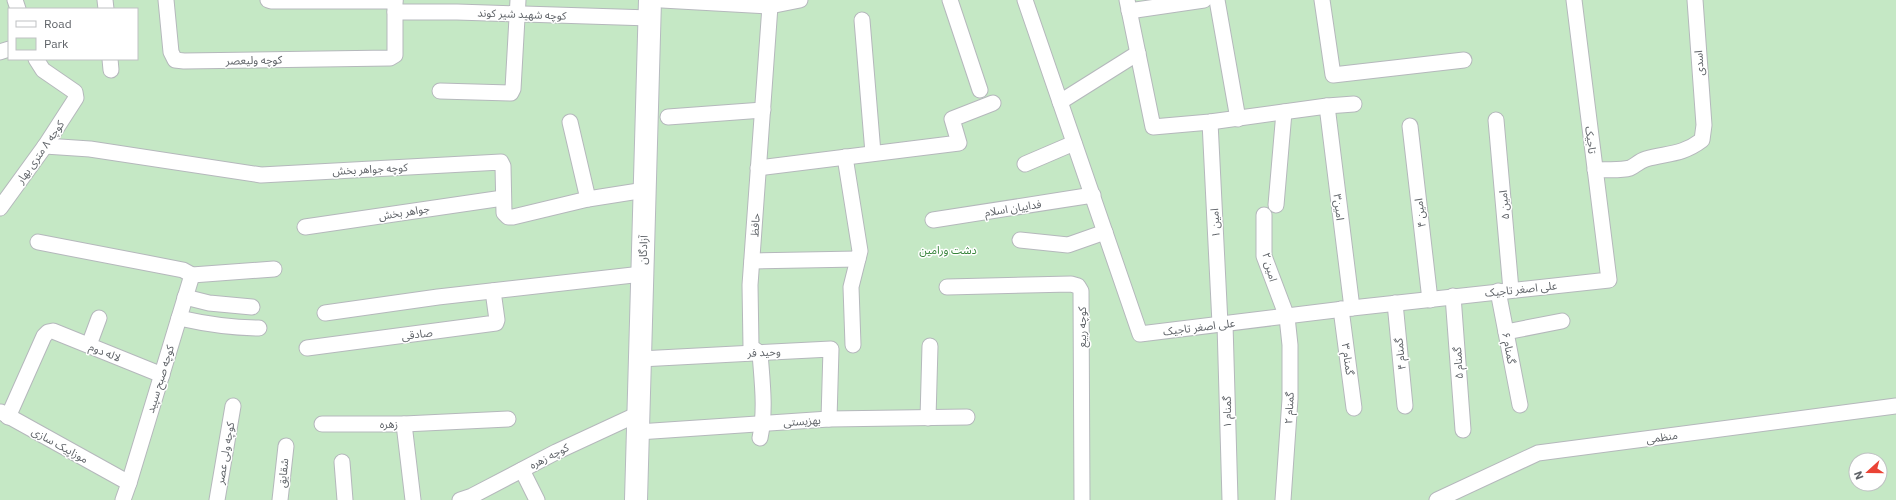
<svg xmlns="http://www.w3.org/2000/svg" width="1896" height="500" viewBox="0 0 1896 500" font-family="'IBM Plex Sans','Noto Sans Arabic',sans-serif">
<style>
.green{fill:#c5e8c5;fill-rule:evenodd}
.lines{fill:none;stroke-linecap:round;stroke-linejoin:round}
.minor-casing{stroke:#b5b8bc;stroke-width:17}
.secondary-casing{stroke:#b6babf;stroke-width:24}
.minor{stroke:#fff;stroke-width:15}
.secondary{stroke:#fff;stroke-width:22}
.labels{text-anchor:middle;stroke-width:3;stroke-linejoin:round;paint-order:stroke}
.street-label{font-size:11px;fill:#5f6368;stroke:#fff}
.park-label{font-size:11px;fill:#348238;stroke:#fff}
</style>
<rect width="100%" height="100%" fill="#f1efe8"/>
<!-- green -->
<path class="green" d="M0 0H1896V500H0ZM9 9H137V59H9ZM1856 460H1880V484H1856Z"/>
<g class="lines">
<!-- minor casing -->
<g class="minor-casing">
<g id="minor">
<polyline points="15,0 18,9"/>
<polyline points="105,0 106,9"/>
<polyline points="166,0 171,52 175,60 184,61 390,58 395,55 395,0"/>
<polyline points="268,0 271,1 395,1"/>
<polyline points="662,0 770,6 800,0"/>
<polyline points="950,0 980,90"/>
<polyline points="1025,0 1140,334 1352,308 1609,280 1574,0"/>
<polyline points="1127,0 1153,127 1210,122 1327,106 1354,104"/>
<polyline points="1217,0 1238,119"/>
<polyline points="1322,0 1333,75 1464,60"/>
<polyline points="1129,11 1204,0"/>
<polyline points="395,12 457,12 650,18"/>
<polyline points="862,20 873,153"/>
<polyline points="0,52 9,49"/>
<polyline points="110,59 111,70"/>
<polyline points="440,91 511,93 513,89 518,0"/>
<polyline points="1060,102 1138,53"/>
<polyline points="1327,106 1352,308"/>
<polyline points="668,117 763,110"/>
<polyline points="1496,120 1511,290"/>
<polyline points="570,122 588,199"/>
<polyline points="1210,122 1220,324"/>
<polyline points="1410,126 1430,300"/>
<polyline points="45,146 90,149 261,175 501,162 503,166 504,213 508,217 513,217 588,199 645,190"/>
<polyline points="845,157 860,251 851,287 853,345"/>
<polyline points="1025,164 1074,143"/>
<polyline points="758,168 959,143 952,119 993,103"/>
<path d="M1595 170C1606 169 1620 171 1630 168 1635 166 1639 161 1646 159 1668 153 1682 155 1702 140L1704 125 1695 0"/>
<polyline points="1276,205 1284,112"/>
<polyline points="0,208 45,146 76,98 75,92 43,70 36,59"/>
<polyline points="1264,215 1264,256 1287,317 1290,345 1290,399 1283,500"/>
<polyline points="933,220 1093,195"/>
<polyline points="305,227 503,198"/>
<polyline points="1020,240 1068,245 1105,232"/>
<polyline points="38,242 183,270 192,275 274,269"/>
<polyline points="752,261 858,259"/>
<polyline points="947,287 1071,284 1078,286 1081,291 1082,500"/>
<polyline points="1498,291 1520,405"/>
<polyline points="1453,296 1463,430"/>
<polyline points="185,297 209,303 252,307"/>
<polyline points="1395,303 1405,406"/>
<polyline points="1341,309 1354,408"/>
<polyline points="325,313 438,297 642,274"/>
<path d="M179 318C206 324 232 328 259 328"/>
<polyline points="1225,324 1230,500"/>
<polyline points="1506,332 1562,321"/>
<polyline points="89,345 99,318"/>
<polyline points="307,348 496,323 497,320 493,291"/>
<polyline points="640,359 831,349 829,419"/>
<polyline points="1,412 129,483 123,500"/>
<polyline points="8,417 44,336 48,332 53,331 162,375"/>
<polyline points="928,418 930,346"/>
<polyline points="322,424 404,424 413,500"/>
<polyline points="404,424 508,419"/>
<polyline points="638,432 829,419 967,417"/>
<path d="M760 438C766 410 762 381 760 353L751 347 750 285 770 6"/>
<polyline points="342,462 345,500"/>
<polyline points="522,470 537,500"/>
<polyline points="129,483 192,275"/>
<polyline points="217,500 233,406"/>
<polyline points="280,500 286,446"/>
<polyline points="460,500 472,496 556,452 638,414"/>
<polyline points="1437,500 1538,453 1896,406"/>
</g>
</g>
<!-- secondary casing -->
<g class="secondary-casing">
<polyline id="secondary" points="636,500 650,0"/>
</g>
<!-- minor -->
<use href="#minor" class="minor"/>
<!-- secondary -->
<use href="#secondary" class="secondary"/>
</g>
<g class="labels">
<!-- street labels -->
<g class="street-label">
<text transform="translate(522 14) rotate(2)" y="4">کوچه شهید شیر کوند</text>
<text transform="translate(254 60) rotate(-1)" y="4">کوچه ولیعصر</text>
<text transform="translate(1699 63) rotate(-94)" y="4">اسدی</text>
<text transform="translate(1591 140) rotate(83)" y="4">تاجیک</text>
<text transform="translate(40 152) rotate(-55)" y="4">کوچه ۸ متری بهار</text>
<text transform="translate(370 169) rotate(-3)" y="4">کوچه جواهر بخش</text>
<text transform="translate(1504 205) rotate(-95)" y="4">امین ۵</text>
<text transform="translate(1339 207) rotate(83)" y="4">امین۳</text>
<text transform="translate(1013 208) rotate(-9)" y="4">فداییان اسلام</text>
<text transform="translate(404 212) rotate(-9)" y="4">جواهر بخش</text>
<text transform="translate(1420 213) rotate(-97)" y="4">امین ۴</text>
<text transform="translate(1215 223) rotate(-93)" y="4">امین ۱</text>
<text transform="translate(755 225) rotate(-86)" y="4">حافظ</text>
<text transform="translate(643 250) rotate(-88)" y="4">آزادگان</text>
<text transform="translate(1270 267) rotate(75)" y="4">امین ۲</text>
<text transform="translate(1521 289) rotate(-6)" y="4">علی اصغر تاجیک</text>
<text transform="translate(1082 327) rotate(-90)" y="4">کوچه ربیع</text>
<text transform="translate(1199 327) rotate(-7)" y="4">علی اصغر تاجیک</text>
<text transform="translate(417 334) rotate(-7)" y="4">صادقی</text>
<text transform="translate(1509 348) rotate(79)" y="4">گمنام ۶</text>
<text transform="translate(105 352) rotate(22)" y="4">لاله دوم</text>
<text transform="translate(764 352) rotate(-3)" y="4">وحید فر</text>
<text transform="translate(1400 354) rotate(-96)" y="4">گمنام ۴</text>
<text transform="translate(1348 359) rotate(82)" y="4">گمنام ۳</text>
<text transform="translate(1458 363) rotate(-94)" y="4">گمنام ۵</text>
<text transform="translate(160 379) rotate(-73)" y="4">کوچه صبح سپید</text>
<text transform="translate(1289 408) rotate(-87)" y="4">گمنام ۲</text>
<text transform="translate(1227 412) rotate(-91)" y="4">گمنام ۱</text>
<text transform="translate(802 421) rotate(-4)" y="4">بهزیستی</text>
<text x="389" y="428">زهره</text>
<text transform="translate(1662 437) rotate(-8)" y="4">منظمی</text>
<text transform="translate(60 445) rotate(29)" y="4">موزاپیک سازی</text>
<text transform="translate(225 453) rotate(-80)" y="4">کوچه ولی عصر</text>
<text transform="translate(549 456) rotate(-27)" y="4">کوچه زهره</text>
<text transform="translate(283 473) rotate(-84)" y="4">شقایق</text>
</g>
<!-- park labels -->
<g class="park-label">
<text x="948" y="254">دشت ورامین</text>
</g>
</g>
<!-- legend -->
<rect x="8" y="8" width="130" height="52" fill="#ffffff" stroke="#bfc1c3"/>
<rect x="16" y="21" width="20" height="6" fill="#ffffff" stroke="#bfc1c3"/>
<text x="44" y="28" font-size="12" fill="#5f6368">Road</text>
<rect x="16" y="38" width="20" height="12" fill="#c5e8c5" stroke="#bfc1c3"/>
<text x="44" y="48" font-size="12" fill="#5f6368">Park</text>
<!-- north arrow -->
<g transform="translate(1868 472) rotate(249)"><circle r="19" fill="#ffffff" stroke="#bfc1c3"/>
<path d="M0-3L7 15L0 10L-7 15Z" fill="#ea4335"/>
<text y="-6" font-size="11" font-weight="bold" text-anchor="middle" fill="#5f6368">N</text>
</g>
</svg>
